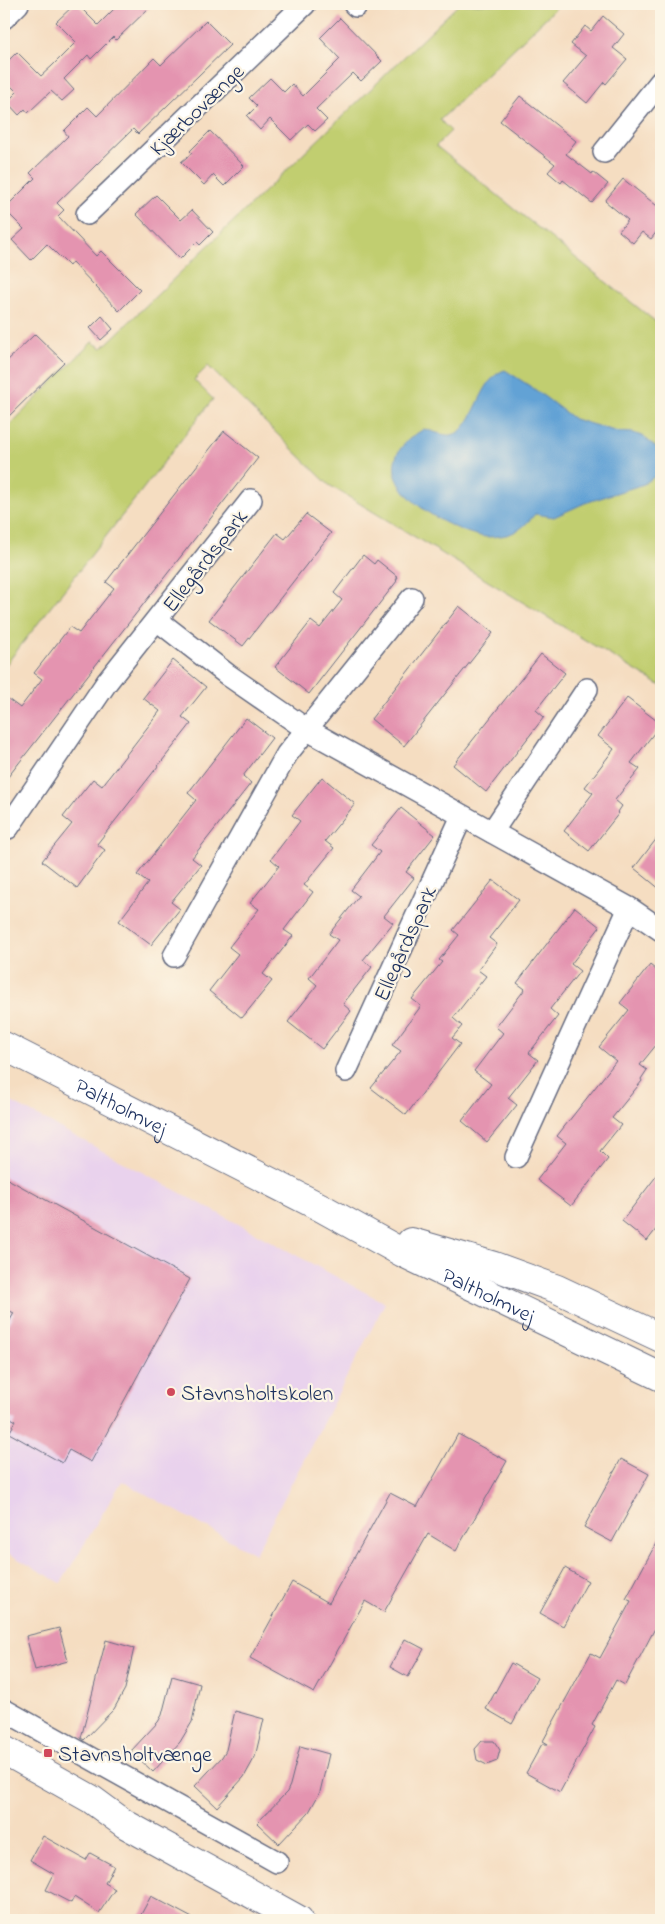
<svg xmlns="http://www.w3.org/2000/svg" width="665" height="1924" viewBox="0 0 665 1924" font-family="'Indie Flower',sans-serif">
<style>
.built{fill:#e9d2ed}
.green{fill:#c1ce70;stroke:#6e7e67}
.water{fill:#62a2d5;stroke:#3e689a}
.building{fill:#e494b0}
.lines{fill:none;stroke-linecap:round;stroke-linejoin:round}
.minor-casing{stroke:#676c81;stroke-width:24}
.tertiary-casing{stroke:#676c81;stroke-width:30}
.minor{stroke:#fff;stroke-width:21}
.tertiary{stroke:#fff;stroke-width:28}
.poi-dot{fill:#d1495b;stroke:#fcf5e5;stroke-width:2}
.labels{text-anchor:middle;stroke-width:4.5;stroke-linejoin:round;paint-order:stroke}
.street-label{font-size:22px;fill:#1b2f5e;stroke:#fcf5e5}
.poi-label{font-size:22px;fill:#1b2f5e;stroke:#fcf5e5;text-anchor:start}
</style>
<rect width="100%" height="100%" fill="#fcf5e5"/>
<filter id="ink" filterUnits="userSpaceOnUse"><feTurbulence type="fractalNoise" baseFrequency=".02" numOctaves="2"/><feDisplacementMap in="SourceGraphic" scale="10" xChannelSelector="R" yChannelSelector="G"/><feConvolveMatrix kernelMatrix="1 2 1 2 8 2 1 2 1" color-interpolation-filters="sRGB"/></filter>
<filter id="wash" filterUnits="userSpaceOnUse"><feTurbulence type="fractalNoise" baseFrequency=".0096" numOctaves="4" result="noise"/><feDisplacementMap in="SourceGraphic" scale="20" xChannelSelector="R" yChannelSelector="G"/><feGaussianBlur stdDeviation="1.12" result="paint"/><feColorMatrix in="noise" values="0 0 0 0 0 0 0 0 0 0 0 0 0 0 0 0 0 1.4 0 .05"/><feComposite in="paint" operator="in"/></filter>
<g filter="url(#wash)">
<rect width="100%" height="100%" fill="#f5ddc1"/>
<!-- built -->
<polygon class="built" points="4,1098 385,1303 255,1554 122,1481 61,1583 4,1551"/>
<!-- green -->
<polygon class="green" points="459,4 560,4 440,120 451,131 436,146 661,326 661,686 329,485 208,366 194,380 213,399 4,667 4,475 8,471 4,467 4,431 92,342 102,348"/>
<!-- water -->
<path class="water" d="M505 370 533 388 574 419 618 432 634 433 644 437 658 449 661 459V469L658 474 644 484 585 503 554 517 535 514C529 521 521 530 512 533 506 536 493 537 486 537 455 533 380 494 397 455 402 443 414 435 424 429 432 431 444 436 451 435 475 432 479 377 505 370Z"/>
<g id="blocks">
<!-- building -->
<g class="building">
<polygon points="75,4 77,4 98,25 119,4 153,4 116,40 113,37 91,59 88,55 64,79 74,90 62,101 51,91 28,113 25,109 19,115 7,102 17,92 4,79 4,65 17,52 41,76 52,66 76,42 56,22"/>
<polygon points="603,16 624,34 613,48 627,59 606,84 604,82 587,103 563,83 586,56 571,44 585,26 591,31"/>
<polygon points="340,18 382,61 361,81 353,73 316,109 327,120 315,131 308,124 291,140 270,119 260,130 247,116 257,106 249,98 270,78 284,92 292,84 303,96 340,59 320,38"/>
<polygon points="206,21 230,45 138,134 133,129 57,203 64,210 58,216 96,256 101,251 140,290 119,311 72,262 69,266 47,244 31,260 12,240 24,229 4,209 35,178 30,173 68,136 64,131 88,107 97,116 154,58 161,65"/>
<polygon points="520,96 576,141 566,154 592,174 593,172 608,184 592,203 563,180 561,183 548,172 555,164 500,121"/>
<polygon points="210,131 244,166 224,186 213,175 204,185 181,162 192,153 190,151"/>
<polygon points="623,179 661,209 661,226 651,239 642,232 633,243 619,231 628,220 605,201"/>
<polygon points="156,195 181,220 192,210 213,232 200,245 197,242 180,259 136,214"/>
<polygon points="102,316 113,329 101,340 90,328"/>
<polygon points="35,334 64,362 4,421 4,364"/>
<polygon points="224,431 258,458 4,782 4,696 20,708 42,679 34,673 70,627 79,633 114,588 106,582"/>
<polygon points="306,514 331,533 243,646 209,620 277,533 285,539"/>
<polygon points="363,555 374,564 377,560 398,577 396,580 397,581 309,694 275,667 311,621 320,628 342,600 334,593"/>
<polygon points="459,606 493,633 404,746 371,719"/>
<polygon points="541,654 565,673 536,710 544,717 486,792 453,765"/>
<polygon points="173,660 206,687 182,717 191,724 97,844 105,850 77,888 42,861 72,824 63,817 81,794 93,779 102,786 160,711 143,698"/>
<polygon points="627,698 661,724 631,763 640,769 615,800 622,806 618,812 619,813 589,851 564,831 593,793 585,787 614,749 598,736"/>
<polygon points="246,718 272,738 243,776 251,783 192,858 201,865 171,902 180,909 151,945 119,921 148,883 137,875 196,800 188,793"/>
<polygon points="322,777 355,804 325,841 334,848 304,885 313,892 284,930 293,936 263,974 272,981 242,1018 209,991 238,954 229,947 259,909 250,903 279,866 271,859 300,821 292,815"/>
<polygon points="401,808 435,835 406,872 414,878 384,916 393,923 363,960 372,967 343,1004 351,1011 322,1049 288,1022 317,985 309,978 338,940 329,934 359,896 351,890 380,852 371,845"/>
<polygon points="661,833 661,890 634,868"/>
<polygon points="493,880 519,900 489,938 497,944 478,970 486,976 453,1018 462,1026 452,1038 460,1044 406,1115 371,1088 401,1051 392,1045 421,1006 412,999 442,962 439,960 459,935 453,930"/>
<polygon points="575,907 600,927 571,964 580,971 550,1009 558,1016 529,1053 538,1060 508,1098 517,1105 487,1142 462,1121 491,1084 474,1071 503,1033 496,1027 525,989 517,983"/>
<polygon points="650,965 661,974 661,1039 640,1065 647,1070 641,1079 642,1081 612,1118 621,1125 600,1151 608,1159 571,1206 537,1180 566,1143 557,1136 616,1061 599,1047 629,1010 620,1003"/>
<polygon points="661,1170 661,1223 647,1241 622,1221"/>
<polygon points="4,1177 190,1279 91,1462 69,1450 62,1463 9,1433 16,1421 4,1414 4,1331 14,1313 4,1308"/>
<polygon points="458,1434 507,1461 456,1551 428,1534 384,1612 365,1601 314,1693 250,1658 292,1582 329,1603 390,1493 417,1507"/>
<polygon points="621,1459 649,1474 612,1542 584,1527"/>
<polygon points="661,1534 661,1617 625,1685 616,1680 592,1725 595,1727 560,1792 526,1773 542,1744 548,1744 543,1741 591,1653 600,1658 631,1601 626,1599"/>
<polygon points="565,1568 588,1581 563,1626 540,1613"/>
<polygon points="59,1628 68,1661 35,1670 26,1636"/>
<polygon points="405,1639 424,1649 408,1677 390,1667"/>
<polygon points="106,1640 134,1648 125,1689 114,1709 84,1740 81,1738"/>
<polygon points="511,1663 537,1678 512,1724 486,1709"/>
<polygon points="172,1676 200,1684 192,1722 180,1742 153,1772 131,1751 158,1722 162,1715"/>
<polygon points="235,1711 264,1719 255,1757 244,1777 217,1807 195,1786 222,1757 226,1750"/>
<polygon points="482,1741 494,1741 500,1750 497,1761 487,1765 477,1760 475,1749"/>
<polygon points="300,1746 329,1754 320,1792 309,1812 279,1844 257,1823 287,1792 290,1785"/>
<polygon points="43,1836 86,1860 90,1853 114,1866 105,1883 115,1889 99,1913 74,1897 71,1903 46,1890 54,1874 30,1860"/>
<polygon points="151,1896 196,1920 138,1920"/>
</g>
</g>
</g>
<g filter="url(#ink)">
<use href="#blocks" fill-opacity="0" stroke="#676c81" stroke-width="1"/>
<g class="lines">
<!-- minor casing -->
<g class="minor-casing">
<g id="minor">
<polyline points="354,4 356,6"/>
<polyline points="4,18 18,4"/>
<polyline points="604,152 661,81"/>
<polyline points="87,214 305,4"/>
<polyline points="157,620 228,675 306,729 629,908 661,930"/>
<polyline points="8,828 107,682 251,500"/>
<polyline points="492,832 587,689"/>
<polyline points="174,956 287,754 412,598"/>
<polyline points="346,1071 462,816"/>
<polyline points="516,1157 629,908"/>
<polyline points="4,1710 277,1862"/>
</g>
</g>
<!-- tertiary casing -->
<g class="tertiary-casing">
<g id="tertiary">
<path id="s1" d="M4 1046 320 1207 403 1253 661 1377"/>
<polyline points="411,1242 494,1266 557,1289 661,1338"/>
<polyline points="4,1750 91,1799 125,1824 299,1920"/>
</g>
</g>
<!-- minor -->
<use href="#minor" class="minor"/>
<!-- tertiary -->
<use href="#tertiary" class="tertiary"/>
</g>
</g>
<!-- markers -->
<g class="poi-dot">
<circle cx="171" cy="1392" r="5"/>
<rect x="43" y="1748" width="10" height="10" rx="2.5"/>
</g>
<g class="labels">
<!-- street labels -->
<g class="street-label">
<text transform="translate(196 109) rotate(-44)" y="8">Kjærbovænge</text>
<text transform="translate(204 560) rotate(-52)" y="8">Ellegårdspark</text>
<text transform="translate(404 943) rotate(-66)" y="8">Ellegårdspark</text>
<text dy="8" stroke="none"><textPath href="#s1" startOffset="132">Paltholmvej</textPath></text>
<text dy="8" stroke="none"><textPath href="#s1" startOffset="545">Paltholmvej</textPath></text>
</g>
<!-- poi labels -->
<g class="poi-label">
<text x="181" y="1400">Stavnsholtskolen</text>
<text x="58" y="1761">Stavnsholtvænge</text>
</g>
</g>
<!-- margin -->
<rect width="665" height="1924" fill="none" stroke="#fcf5e5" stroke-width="20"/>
</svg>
